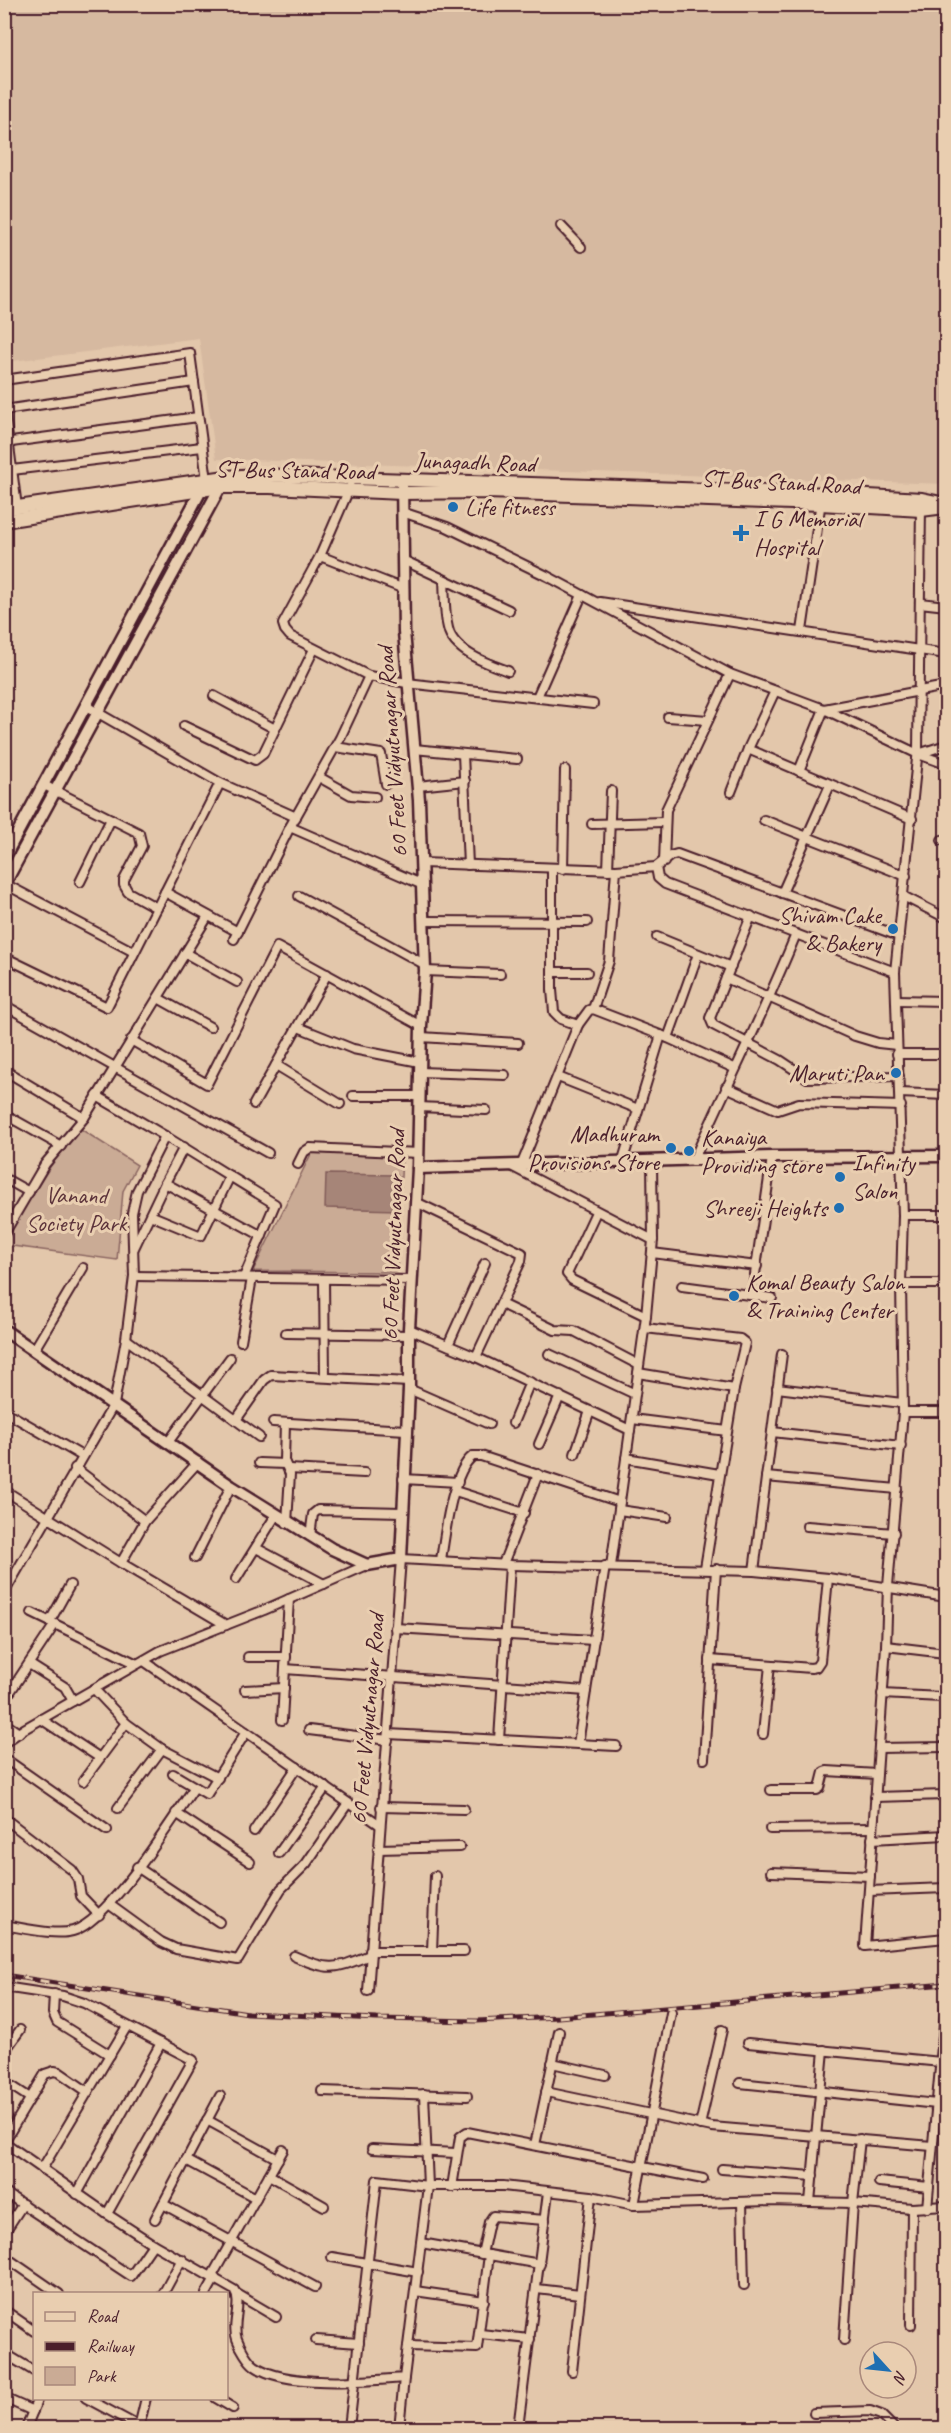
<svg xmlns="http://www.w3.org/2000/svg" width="951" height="2433" viewBox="0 0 951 2433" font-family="Caveat,sans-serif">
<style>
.built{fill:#d6b9a0}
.green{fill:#caab95;stroke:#8a6560;stroke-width:1.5}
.water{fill:#a68578;stroke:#815c59;stroke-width:1.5}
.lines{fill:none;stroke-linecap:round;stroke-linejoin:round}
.street-casing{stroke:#4a1f2b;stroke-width:12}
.secondary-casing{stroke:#4a1f2b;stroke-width:15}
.primary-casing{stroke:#4a1f2b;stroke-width:16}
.street{stroke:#e9ceb0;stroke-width:8}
.secondary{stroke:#e9ceb0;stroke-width:10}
.primary{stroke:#e9ceb0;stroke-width:12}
.rail-casing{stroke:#4a1f2b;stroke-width:5}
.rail{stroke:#e9ceb0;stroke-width:3;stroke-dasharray:9;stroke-linecap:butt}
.poi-dot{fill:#1f6fb2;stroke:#e9ceb0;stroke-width:2}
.labels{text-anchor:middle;stroke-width:6;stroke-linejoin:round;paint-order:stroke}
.street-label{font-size:24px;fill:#4a1f2b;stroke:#e9ceb0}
.poi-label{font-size:24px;fill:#4a1f2b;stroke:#e9ceb0;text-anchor:start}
.park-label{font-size:24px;fill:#5d343b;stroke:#e9ceb0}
</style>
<rect width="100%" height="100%" fill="#e3c7ab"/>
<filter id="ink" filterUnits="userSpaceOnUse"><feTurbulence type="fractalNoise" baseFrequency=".0167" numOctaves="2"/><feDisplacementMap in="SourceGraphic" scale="12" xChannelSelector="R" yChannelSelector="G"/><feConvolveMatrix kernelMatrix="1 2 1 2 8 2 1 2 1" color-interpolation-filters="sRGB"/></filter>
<g filter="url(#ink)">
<!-- built -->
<polygon class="built" points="4,5 946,5 946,484 216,459 199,338 13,361 4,295"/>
<!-- green -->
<g class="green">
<polygon points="76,1126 137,1165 123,1191 117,1260 5,1245 5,1238"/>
<polygon points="313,1150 402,1153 397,1272 253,1271"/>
</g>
<!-- water -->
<polygon class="water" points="326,1174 397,1175 396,1210 325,1208"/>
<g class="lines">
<!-- street casing -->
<g class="street-casing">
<g id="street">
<polyline points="561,226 581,247"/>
<polyline points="4,380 190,353 207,480"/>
<polyline points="4,408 17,507"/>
<polyline points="4,410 194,382"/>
<polyline points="4,443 198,417"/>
<polyline points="4,471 202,447"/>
<polyline points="350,487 320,556 283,624 285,630 290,636 369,676 407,683 593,704"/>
<polyline points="921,506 918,749 895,972 903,1215 901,1284 903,1412 888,1586 886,1646 865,1946 946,1938"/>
<polyline points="402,512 447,527 547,576 730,674 824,709 918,754 946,764"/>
<polyline points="320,556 404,589"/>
<polyline points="403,560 509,610"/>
<path d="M444 580C445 595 444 613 448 628 453 652 489 664 508 671"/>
<polyline points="600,602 946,654"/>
<polyline points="920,603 946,606"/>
<polyline points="802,631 821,501"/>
<polyline points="214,696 275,729"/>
<polyline points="537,697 582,595"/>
<polyline points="86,706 220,783 296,817"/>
<polyline points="668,717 708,720"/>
<polyline points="184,726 255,760 263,754 314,649"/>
<polyline points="335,747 381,754 386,784"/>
<polyline points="414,749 517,759"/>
<polyline points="748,749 912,819"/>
<polyline points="463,754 468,865"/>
<polyline points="918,754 946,745"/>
<polyline points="799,771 824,709 946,686"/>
<polyline points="319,777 351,795 375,797"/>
<polyline points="44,785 139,833 142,846 124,880 124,885 128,892 157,908"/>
<polyline points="418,786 465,781"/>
<polyline points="731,792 748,749 775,691"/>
<polyline points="764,820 906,876"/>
<polyline points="592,824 664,822"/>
<polyline points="290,827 423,885"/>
<polyline points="942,840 946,842"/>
<polyline points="664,862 666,810 730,674"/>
<polyline points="422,863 616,870 656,867 670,856 677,854 899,936"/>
<polyline points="656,867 658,878 665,884 895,972"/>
<polyline points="552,869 552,990 554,1012 561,1019 578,1025"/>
<polyline points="563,869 565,770"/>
<polyline points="608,870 611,791"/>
<polyline points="80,882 111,819"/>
<polyline points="5,884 134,952"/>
<polyline points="165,892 238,932"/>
<polyline points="782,893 830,785"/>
<polyline points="299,896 424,964"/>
<polyline points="903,896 946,918"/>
<polyline points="751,916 710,1018 713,1025 780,1060 807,1078 899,1076"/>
<polyline points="424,921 587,922"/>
<polyline points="657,937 731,967"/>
<polyline points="234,939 290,827 340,738 369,676"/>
<polyline points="185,953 237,982"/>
<polyline points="4,957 107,1007 220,783"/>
<polyline points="425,971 500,974"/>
<polyline points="552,972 587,972"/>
<polyline points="726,978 855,1036 878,1043 897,1045"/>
<polyline points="158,998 210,1027"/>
<polyline points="896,1000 946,1001"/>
<polyline points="4,1005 268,1153"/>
<polyline points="593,1009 609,961 616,870"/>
<polyline points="298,1027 353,1049 420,1062"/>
<polyline points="421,1037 518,1043"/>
<polyline points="668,1038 698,954"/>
<polyline points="131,1040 207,1084 277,947 421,1026"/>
<polyline points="897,1054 946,1054"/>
<polyline points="276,1065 340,1104"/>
<polyline points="4,1070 84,1118"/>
<polyline points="420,1072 505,1075"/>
<polyline points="558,1077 638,1109"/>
<polyline points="726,1087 778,1110 799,1103 901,1106"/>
<polyline points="900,1093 946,1095"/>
<polyline points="353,1096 419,1096"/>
<polyline points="254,1104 327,974"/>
<polyline points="419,1107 486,1110"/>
<polyline points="4,1114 61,1146"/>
<polyline points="165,1136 275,1204 244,1277"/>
<path d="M693 1161C727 1085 765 1011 796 934"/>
<polyline points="622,1163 661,1035"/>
<polyline points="298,1164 304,1152 310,1148 419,1153"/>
<polyline points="511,1166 653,1240"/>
<polyline points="521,1166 578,1025 589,1010 593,1009 668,1038 734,1068"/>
<polyline points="4,1178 29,1192"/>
<polyline points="165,1183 184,1147"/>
<polyline points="416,1202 522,1253 521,1261 476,1357"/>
<polyline points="596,1212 567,1274 572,1280 646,1316"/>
<polyline points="150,1215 201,1236 230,1176"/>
<polyline points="903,1215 946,1215"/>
<polyline points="4,1234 45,1164 84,1118 208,916"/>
<polyline points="134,1248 165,1183 262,1236"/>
<polyline points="652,1253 757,1266"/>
<polyline points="134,1276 411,1280"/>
<polyline points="324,1280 325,1377"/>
<polyline points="901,1284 946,1284"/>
<polyline points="682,1286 772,1298"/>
<polyline points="752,1295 772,1157"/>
<polyline points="501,1304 555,1330 574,1331 639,1365"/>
<polyline points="645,1328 740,1339 745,1343 734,1389 705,1568"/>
<polyline points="409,1329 476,1357 630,1430"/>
<polyline points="286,1333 409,1335"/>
<polyline points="126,1339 259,1437"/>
<polyline points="241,1341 252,1278"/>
<polyline points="448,1345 485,1263"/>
<polyline points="34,1350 83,1268"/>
<polyline points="549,1354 635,1394"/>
<polyline points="638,1373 734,1389"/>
<polyline points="777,1388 902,1403"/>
<polyline points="409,1389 489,1424"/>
<polyline points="4,1411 82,1456"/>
<polyline points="903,1412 946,1412"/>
<polyline points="632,1419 727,1431"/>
<polyline points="236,1420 264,1380 271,1375 409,1382"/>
<polyline points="273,1422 406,1430"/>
<polyline points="285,1423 284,1461 290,1474 287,1523"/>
<polyline points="513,1423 530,1382"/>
<polyline points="772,1432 901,1446"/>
<polyline points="169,1441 230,1358"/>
<polyline points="539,1444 560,1396"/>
<polyline points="575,1454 590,1411"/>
<polyline points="626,1458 719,1474"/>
<polyline points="259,1463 285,1464"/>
<polyline points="75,1468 145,1521"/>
<polyline points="289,1469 364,1473"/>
<polyline points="766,1477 897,1489"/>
<polyline points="403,1479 458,1482"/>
<polyline points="4,1490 121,1563 226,1625"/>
<polyline points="455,1491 524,1513"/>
<polyline points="619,1510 667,1517"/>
<polyline points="807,1526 894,1533"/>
<polyline points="310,1536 313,1514 318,1510 402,1512"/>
<polyline points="256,1548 324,1584"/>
<polyline points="195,1558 231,1486"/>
<path d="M441 1560C445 1535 452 1471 473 1456H481L620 1502"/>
<polyline points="121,1563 145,1521 198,1462"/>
<polyline points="503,1564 538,1474"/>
<polyline points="611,1566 646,1316 653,1240 652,1162"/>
<polyline points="754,1571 782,1354"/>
<polyline points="236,1579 276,1515"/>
<polyline points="4,1593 114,1404 126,1339 134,1276 132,1213 137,1191 165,1136 97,1096"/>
<polyline points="32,1613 137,1664"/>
<polyline points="50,1621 70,1585"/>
<polyline points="395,1628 594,1640"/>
<polyline points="886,1646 945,1653"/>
<polyline points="248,1657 286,1657"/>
<polyline points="710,1660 811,1668 816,1667 820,1661 828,1578"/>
<polyline points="144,1661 380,1825"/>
<polyline points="29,1664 65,1687 73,1701"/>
<polyline points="285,1669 586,1691"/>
<polyline points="94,1689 126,1723 162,1749 218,1778"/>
<polyline points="245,1690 284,1688"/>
<polyline points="882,1694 941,1697"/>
<polyline points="4,1701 55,1624"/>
<polyline points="41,1719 100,1758"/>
<polyline points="282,1720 289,1599"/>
<polyline points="4,1723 19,1733"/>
<polyline points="309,1730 388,1740"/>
<polyline points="388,1734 616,1746"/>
<polyline points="763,1734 770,1665"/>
<polyline points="499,1740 510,1565"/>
<polyline points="4,1743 24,1729 160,1651 264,1610 367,1565"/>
<polyline points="578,1744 605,1566"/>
<polyline points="879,1748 946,1747"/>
<polyline points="4,1758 107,1830"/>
<polyline points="704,1759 716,1569"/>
<polyline points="173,1774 207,1794 246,1732"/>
<polyline points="83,1781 126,1723"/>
<polyline points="771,1790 817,1790 820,1788 824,1772 827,1771 877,1774"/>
<polyline points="875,1797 946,1795"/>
<polyline points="381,1807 464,1809"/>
<polyline points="118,1808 162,1749"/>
<polyline points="176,1813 250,1862"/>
<polyline points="4,1818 72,1870 78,1879 81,1896 99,1915"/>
<polyline points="770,1829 873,1828"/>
<polyline points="254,1831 297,1767"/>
<polyline points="872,1839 946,1835"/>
<polyline points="378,1849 460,1847"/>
<polyline points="279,1853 326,1787"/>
<polyline points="137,1867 219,1922"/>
<polyline points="771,1872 870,1876"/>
<polyline points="869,1891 946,1888"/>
<polyline points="110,1905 161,1942 176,1949 238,1960 281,1889 306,1864 348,1803"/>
<path d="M4 1925C23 1928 56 1936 73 1931 109 1921 171 1821 194 1788"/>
<polyline points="370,1951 464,1951"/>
<polyline points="432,1951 435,1876"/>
<path d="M294 1956C330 1972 335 1969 370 1955"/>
<path d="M4 1987 63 1996 84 2003 193 2060 107 2214 153 2244 234 2290C243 2303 231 2324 237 2339 240 2347 248 2361 255 2366 286 2388 366 2381 404 2378L428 2186H503L591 2196 634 2205 769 2201 853 2203 912 2208 946 2206"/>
<polyline points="368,1991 401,1559 510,1565 754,1571 828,1578 946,1597"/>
<polyline points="54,1994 53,2013 57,2022 110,2055"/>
<polyline points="748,2043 941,2062"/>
<polyline points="4,2052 20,2030"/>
<polyline points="552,2063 605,2075"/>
<polyline points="4,2081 30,2098"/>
<polyline points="740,2083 946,2105"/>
<polyline points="322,2091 467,2096"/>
<polyline points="88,2092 59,2072 54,2071 45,2074 4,2142 107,2214"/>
<polyline points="546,2092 712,2127 932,2146"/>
<polyline points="207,2120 278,2159"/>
<polyline points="700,2125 722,2030"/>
<polyline points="535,2145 559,2032"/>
<polyline points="372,2149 456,2153"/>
<polyline points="186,2160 256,2198"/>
<polyline points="42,2169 127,2026"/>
<polyline points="722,2169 813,2176"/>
<polyline points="269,2175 324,2206"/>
<polyline points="879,2182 929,2187"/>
<polyline points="452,2187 460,2137 467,2132 703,2179"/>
<polyline points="4,2192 131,2276 153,2244"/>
<polyline points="77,2194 161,2043"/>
<polyline points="742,2202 744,2285"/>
<polyline points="810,2202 824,2050"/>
<polyline points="163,2204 315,2287"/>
<polyline points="634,2205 671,2013"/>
<polyline points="927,2208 946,2003"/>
<polyline points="155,2219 220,2096"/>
<polyline points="4,2233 23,2204"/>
<polyline points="421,2243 540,2264"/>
<polyline points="482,2254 489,2222 493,2216 545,2220"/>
<polyline points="4,2256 59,2294"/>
<polyline points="332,2257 418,2272"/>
<polyline points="212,2276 283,2150"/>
<polyline points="537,2289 580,2294"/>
<polyline points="415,2291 484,2301"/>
<polyline points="163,2294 182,2259"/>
<polyline points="206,2294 215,2278"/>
<polyline points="237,2294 276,2317"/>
<polyline points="4,2310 34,2331"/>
<polyline points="911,2325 912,2208"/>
<polyline points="480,2334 530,2339"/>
<polyline points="316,2340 359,2343"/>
<polyline points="844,2340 853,2203 860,2139"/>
<polyline points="408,2346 477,2348 489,2255"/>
<polyline points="4,2353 34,2371"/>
<polyline points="572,2371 591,2196"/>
<polyline points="4,2398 33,2411"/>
<polyline points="86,2398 142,2428"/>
<polyline points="216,2398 233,2408"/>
<polyline points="814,2413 870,2411 881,2415 894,2428"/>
<polyline points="139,2427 146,2398"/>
<polyline points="26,2428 38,2398"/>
<polyline points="349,2428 377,2180 428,2186 424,2094"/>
<polyline points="399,2428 404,2378"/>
<polyline points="518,2428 548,2192"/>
</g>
</g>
<!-- secondary casing -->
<g class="secondary-casing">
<g id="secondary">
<polyline points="4,858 204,485"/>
<polyline points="4,885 223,482"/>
<polyline points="418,1168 772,1157 946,1156"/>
<polyline points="4,1330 231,1486 332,1549 367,1565 401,1559 409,1389 409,1329 418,1168 421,1026 425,971 419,800 404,632 402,480"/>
</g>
</g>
<!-- primary casing -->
<g class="primary-casing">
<g id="primary">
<polyline points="4,509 226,477 257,475 833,494 922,499 946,504"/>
<polyline points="4,521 220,487 270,487 402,493 486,492 821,504 921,510 945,507"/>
</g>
</g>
<!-- street -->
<use href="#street" class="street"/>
<!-- secondary -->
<use href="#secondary" class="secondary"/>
<!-- primary -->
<use href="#primary" class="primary"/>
<!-- rail casing -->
<g class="rail-casing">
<polyline id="rail" points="4,1975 248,2013 377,2019 477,2021 558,2017 946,1984"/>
</g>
<!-- rail -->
<use href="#rail" class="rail"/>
</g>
</g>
<!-- markers -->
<g class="poi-dot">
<circle cx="453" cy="507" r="6"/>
<path d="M738 524h6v6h6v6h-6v6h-6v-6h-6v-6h6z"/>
<circle cx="893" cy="929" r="6"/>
<circle cx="896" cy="1073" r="6"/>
<circle cx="671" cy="1148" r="6"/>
<circle cx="689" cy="1151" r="6"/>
<circle cx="840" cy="1177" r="6"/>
<circle cx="839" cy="1208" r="6"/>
<circle cx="734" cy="1296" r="6"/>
</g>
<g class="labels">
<!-- street labels -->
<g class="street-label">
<text transform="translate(475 462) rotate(2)" y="8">Junagadh Road</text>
<text transform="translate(295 470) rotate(1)" y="8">ST Bus Stand Road</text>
<text transform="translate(781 482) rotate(3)" y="8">ST Bus Stand Road</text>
<text transform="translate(392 752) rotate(-94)" y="8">60 Feet Vidyutnagar Road</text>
<text transform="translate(393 1235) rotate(-88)" y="8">60 Feet Vidyutnagar Road</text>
<text transform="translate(367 1719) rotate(-85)" y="8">60 Feet Vidyutnagar Road</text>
</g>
<!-- poi labels -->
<g class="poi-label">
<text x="465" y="515">Life fitness</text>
<text x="754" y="527">I G Memorial<tspan x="754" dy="28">Hospital</tspan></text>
<text x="881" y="923" text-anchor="end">Shivam Cake<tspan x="881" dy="28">&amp; Bakery</tspan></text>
<text x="884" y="1081" text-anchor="end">Maruti Pan</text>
<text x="659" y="1142" text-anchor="end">Madhuram<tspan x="659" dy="28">Provisions Store</tspan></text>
<text x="701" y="1145">Kanaiya<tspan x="701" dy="28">Providing store</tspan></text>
<text x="852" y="1171">Infinity<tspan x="852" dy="28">Salon</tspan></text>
<text x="827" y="1216" text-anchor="end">Shreeji Heights</text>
<text x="746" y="1290">Komal Beauty Salon<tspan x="746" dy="28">&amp; Training Center</tspan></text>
</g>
<!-- park labels -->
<g class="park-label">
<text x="76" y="1203">Vanand<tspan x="76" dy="28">Society Park</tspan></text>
</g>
</g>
<!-- margin -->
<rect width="951" height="2433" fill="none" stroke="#e9ceb0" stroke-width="24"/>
<rect x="12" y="12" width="927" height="2409" fill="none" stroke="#4a1f2b" stroke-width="2" filter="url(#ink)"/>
<!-- legend -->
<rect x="33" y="2292" width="195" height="108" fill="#e9ceb0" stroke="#a9887b" stroke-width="1.5"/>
<rect x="45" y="2312" width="30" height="9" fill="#e9ceb0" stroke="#a9887b" stroke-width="1.5"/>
<text x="87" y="2322" font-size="18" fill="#4a1f2b">Road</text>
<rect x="45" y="2342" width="30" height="9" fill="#4a1f2b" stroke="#a9887b" stroke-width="1.5"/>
<text x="87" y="2352" font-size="18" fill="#4a1f2b">Railway</text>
<rect x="45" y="2367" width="30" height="18" fill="#caab95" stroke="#a9887b" stroke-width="1.5"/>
<text x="87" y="2382" font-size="18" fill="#4a1f2b">Park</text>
<!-- north arrow -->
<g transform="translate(888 2370) rotate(117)"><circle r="28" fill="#e9ceb0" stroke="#a9887b" stroke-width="1.5"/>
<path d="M0-4.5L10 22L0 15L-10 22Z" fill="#1f6fb2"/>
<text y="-9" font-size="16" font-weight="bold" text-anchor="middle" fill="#4a1f2b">N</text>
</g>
</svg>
